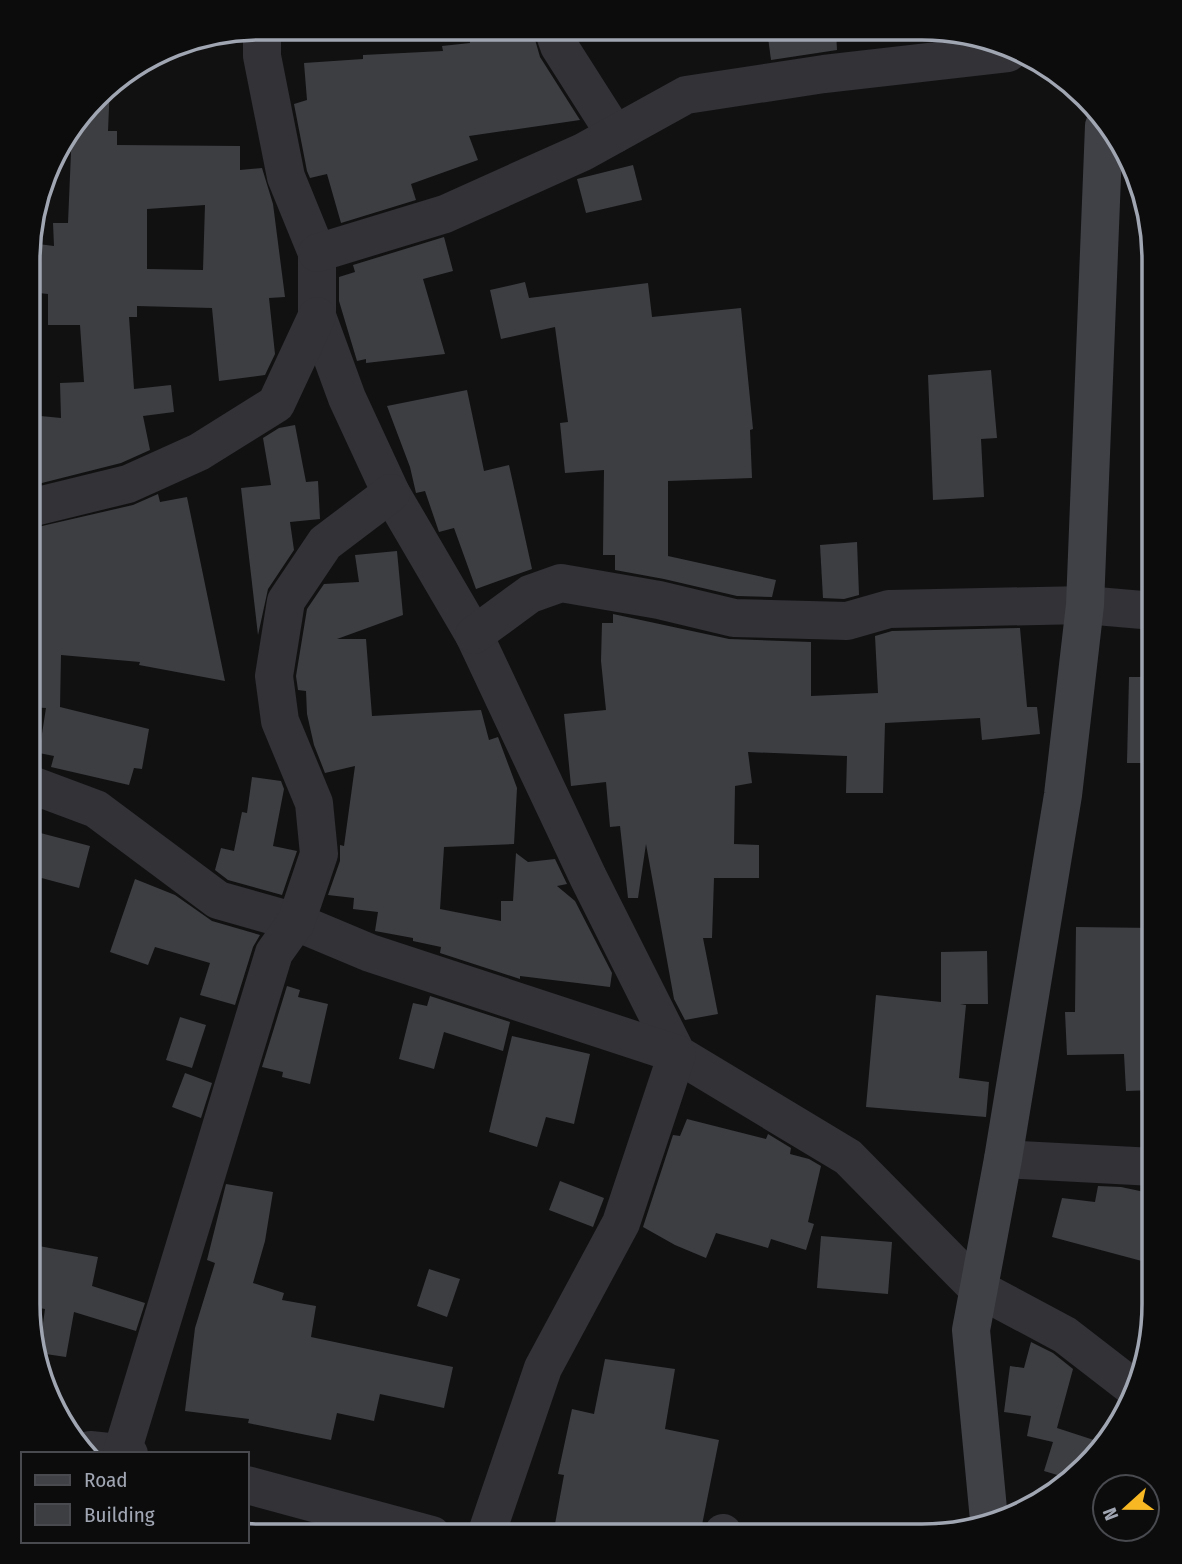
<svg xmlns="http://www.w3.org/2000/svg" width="1182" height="1564" viewBox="0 0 1182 1564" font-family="'Fira Sans Condensed',sans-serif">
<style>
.building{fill:#3d3e42;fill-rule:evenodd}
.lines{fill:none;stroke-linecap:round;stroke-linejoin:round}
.street{stroke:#323237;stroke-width:38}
.secondary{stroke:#3f4147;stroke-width:38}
.rim{fill:none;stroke:#a1a6b3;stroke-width:3.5}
</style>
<rect width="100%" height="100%" fill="#111112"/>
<!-- building -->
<g class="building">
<polygon points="494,29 532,29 540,57 580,120 469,136 478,160 411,184 416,200 341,223 327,174 310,178 307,171 294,104 307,100 304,63 363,59 363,55 443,51 442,46 470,43 469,32"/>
<polygon points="767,30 836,30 837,50 771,60"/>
<path d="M110 84 108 131H117V145L240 146V170L262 168 273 204 285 297 269 298 275 354 265 375 219 381 212 308 137 306V317H129L134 389 171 385 174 412 143 416 150 450 121 463 30 486V415L61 418 60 383 84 382 80 325H48V294L30 292V243L54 246 53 223H68L72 129ZM205 205 203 270 147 269V209Z"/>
<polygon points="633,165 642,200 586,213 577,179"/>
<polygon points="444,237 453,271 423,279 445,354 366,363 366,359 357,361 339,301 339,277 355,272 353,265"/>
<polygon points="525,282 529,298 648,283 652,317 741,308 753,429 750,430 752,478 668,481 668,556 776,580 772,597 737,596 664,579 615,570 615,555 603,555 604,470 565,473 560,423 568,422 555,327 501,339 490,290"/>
<polygon points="991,370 997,438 981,439 984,497 933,500 928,375"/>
<polygon points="467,390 484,471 509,465 532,569 476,589 454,528 439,532 425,491 416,493 410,467 387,406"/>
<polygon points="295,425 306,482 318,481 320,519 290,522 294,550 268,589 258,635 241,488 271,485 263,438 279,428"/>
<polygon points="158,494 160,502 187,497 225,681 139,665 140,662 61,655 60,707 149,729 142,769 134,768 129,785 51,767 54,756 39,753 46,708 29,707 29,529 133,505"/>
<polygon points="857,542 859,595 844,599 823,598 820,545"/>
<polygon points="397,551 403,615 337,639 366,639 372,716 481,710 489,740 498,737 517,788 514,844 444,847 440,909 501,921 501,901 513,901 516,853 528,862 555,859 567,884 557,886 575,901 612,973 610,987 520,976 520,979 440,953 441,947 413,941 413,938 375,931 378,912 353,909 354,898 328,895 340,861 340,845 344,846 355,766 325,773 314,745 307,714 306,691 298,690 296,676 307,609 324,584 359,582 355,555"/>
<polygon points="613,614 729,639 811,642 811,696 878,693 875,636 892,631 1020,628 1027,707 1037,707 1040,734 982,740 980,718 885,723 883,793 846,793 847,756 748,752 752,783 735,786 734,844 759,845 759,878 714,878 712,938 703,938 718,1014 685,1020 674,999 646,844 638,898 628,898 620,826 610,827 606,782 571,786 564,714 606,710 601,661 602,623 613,623"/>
<polygon points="1129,677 1154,677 1154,763 1127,763"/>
<polygon points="252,777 281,781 284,789 273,846 297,851 282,895 228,880 215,870 221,848 234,851 242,812 247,813"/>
<polygon points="29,830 90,846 79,888 34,876 36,868 29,866"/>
<polygon points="135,879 175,895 212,921 260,935 253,947 235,1005 200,995 210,963 155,947 148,965 110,952"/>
<polygon points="1076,927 1154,928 1154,1090 1126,1091 1124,1054 1067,1055 1065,1012 1075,1012"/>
<polygon points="987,951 988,1004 960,1004 966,1005 959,1078 989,1082 986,1117 866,1107 876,995 941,1002 941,952"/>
<polygon points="287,986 300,990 298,997 328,1004 310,1084 282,1077 283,1072 262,1067"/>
<polygon points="430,996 510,1022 503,1051 444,1032 434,1069 399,1059 413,1003 427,1006"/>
<polygon points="180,1017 206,1025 192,1068 166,1060"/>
<polygon points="512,1036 590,1054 574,1124 546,1117 537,1147 489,1132"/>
<polygon points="185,1073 212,1083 201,1118 172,1107"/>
<polygon points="687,1119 766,1139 768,1134 791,1148 790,1154 809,1159 821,1166 808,1222 814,1224 806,1250 771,1239 768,1248 716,1233 706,1258 675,1245 643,1227 673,1135 680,1136"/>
<polygon points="560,1181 604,1198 593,1227 549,1210"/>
<polygon points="226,1184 273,1192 265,1241 253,1283 284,1293 282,1300 316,1306 311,1337 453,1367 444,1408 380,1394 374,1421 337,1413 331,1440 248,1423 249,1419 185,1411 195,1328 215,1263 207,1260"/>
<polygon points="1098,1186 1121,1187 1154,1194 1153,1264 1052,1237 1062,1198 1095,1202"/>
<polygon points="821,1236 892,1242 888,1294 817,1288"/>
<polygon points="28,1244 98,1257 92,1286 145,1303 136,1331 74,1312 66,1357 39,1353 45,1309 28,1306"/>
<polygon points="429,1269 460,1279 447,1317 417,1306"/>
<polygon points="1031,1342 1053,1353 1073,1369 1057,1428 1103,1443 1064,1477 1044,1471 1053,1442 1027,1436 1031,1416 1004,1412 1010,1366 1024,1368"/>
<polygon points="605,1359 675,1369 665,1429 719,1440 700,1535 553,1535 564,1475 558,1474 572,1409 594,1414"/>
</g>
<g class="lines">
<!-- street -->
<g class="street">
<polyline points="262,28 262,56 286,177 317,253 317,316 347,398 391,493 474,635 588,877 677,1054 848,1157 977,1288 1065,1335 1131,1386"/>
<polyline points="553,29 559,46 615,134"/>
<polyline points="317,253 445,214 583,152 686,95 824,74 1008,53"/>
<polyline points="30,508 128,484 199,452 276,404 317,316"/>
<polyline points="474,635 530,594 561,583 659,600 734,618 847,621 889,609 1085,605 1154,611"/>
<polyline points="29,784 96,809 218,900 296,922 370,953 677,1054 621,1223 543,1368 486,1535"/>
<polyline points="1003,1159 1154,1167"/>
<polyline points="90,1450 129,1454"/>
<polyline points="122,1452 274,953 296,922 319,854 314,803 280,721 274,676 286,601 325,543 391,493"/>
<polyline points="247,1485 432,1535"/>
<polyline points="722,1535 723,1533"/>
</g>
<!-- secondary -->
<polyline class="secondary" points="989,1520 971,1330 1003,1159 1063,795 1085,605 1104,126"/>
</g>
<!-- crop -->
<path d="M0 0H1182V1564H0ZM260 40H922A220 220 0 0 1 1142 260V1304A220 220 0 0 1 922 1524H260A220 220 0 0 1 40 1304V260A220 220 0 0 1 260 40Z" fill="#0c0c0d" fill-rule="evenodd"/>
<path class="rim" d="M260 40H922A220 220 0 0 1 1142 260V1304A220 220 0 0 1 922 1524H260A220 220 0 0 1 40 1304V260A220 220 0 0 1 260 40Z"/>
<!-- legend -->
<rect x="21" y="1452" width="228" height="91" fill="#0c0c0d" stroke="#484a4f" stroke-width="2"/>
<rect x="35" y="1475" width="35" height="10" fill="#3f4147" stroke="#484a4f" stroke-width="2"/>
<text x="84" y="1487" font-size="21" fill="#a1a6b3">Road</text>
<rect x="35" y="1504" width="35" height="21" fill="#3d3e42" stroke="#484a4f" stroke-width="2"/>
<text x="84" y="1522" font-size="21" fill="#a1a6b3">Building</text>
<!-- north arrow -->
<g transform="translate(1126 1508) rotate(249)"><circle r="33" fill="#0c0c0d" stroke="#484a4f" stroke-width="2"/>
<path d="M0-5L12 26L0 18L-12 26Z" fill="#f7b824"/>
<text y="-10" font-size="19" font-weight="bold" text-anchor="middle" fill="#a1a6b3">N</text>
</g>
</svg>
